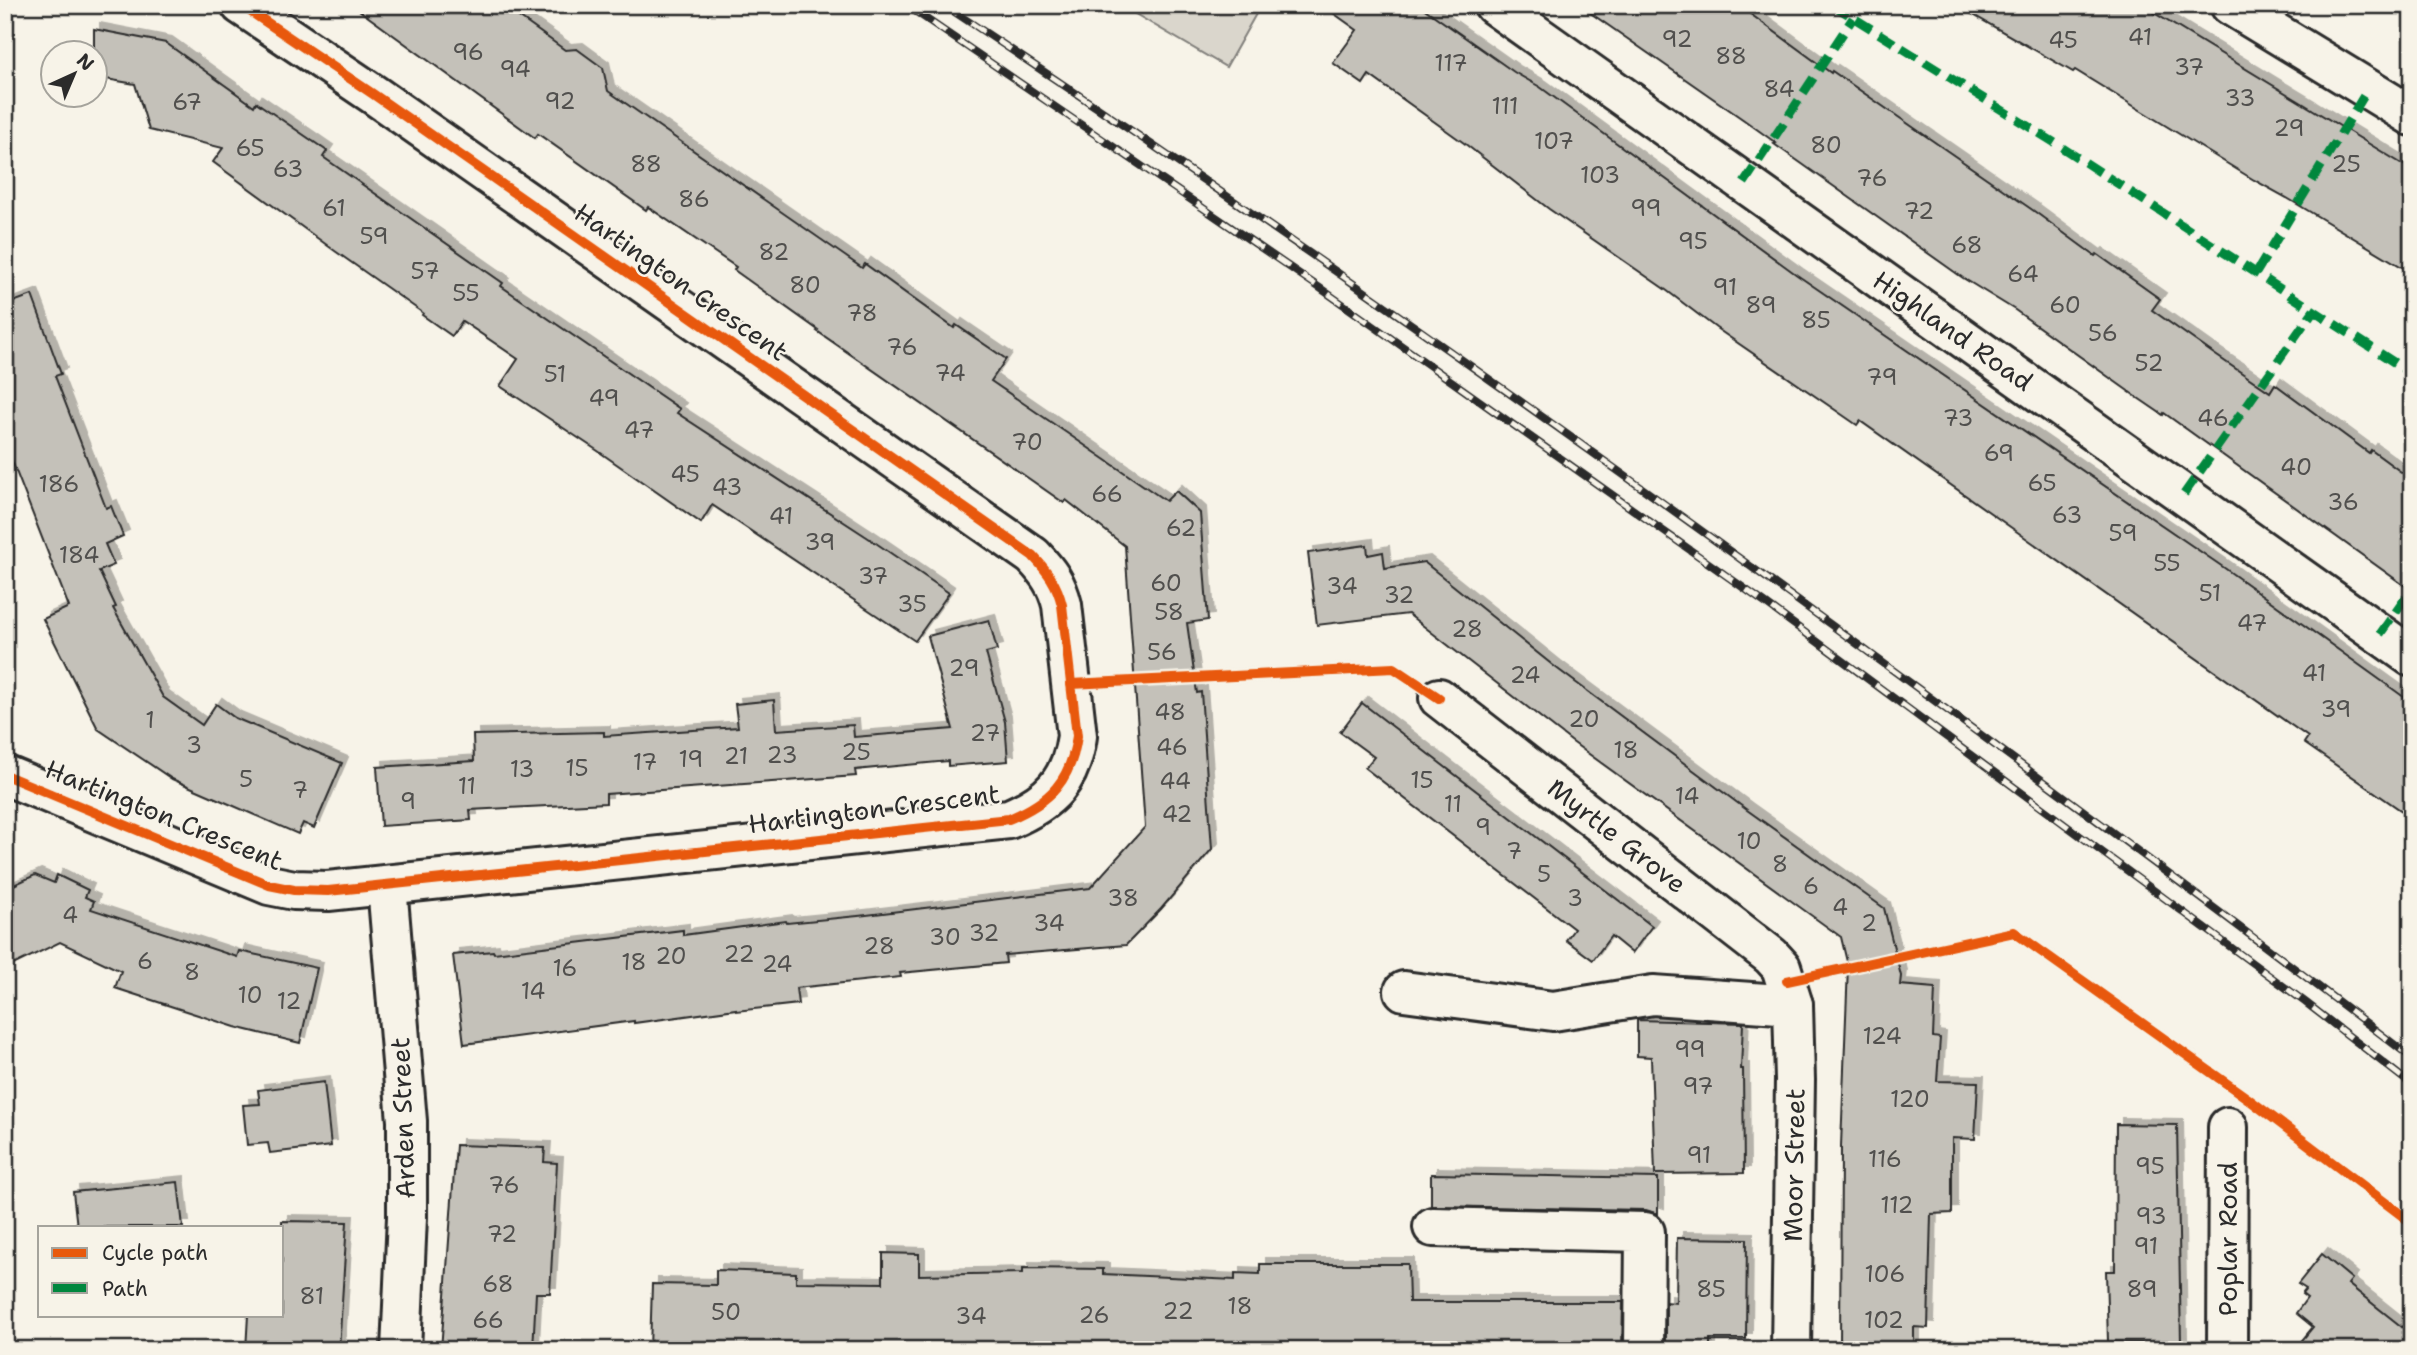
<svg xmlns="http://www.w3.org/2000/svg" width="2417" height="1355" viewBox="0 0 2417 1355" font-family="'Shantell Sans',sans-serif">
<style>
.green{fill:#dad6cc;stroke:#82807c;stroke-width:2}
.building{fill:#c4c1b9;stroke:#2b2b2b;stroke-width:2;filter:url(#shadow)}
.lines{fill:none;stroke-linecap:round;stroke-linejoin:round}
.minor-casing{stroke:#2b2b2b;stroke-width:44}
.minor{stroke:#f7f3e8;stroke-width:38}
.rail-casing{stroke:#2b2b2b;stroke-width:8}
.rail{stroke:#f7f3e8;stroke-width:5;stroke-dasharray:16;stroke-linecap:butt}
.quiet{stroke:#00873e;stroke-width:9;stroke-dasharray:18 9;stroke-linecap:butt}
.cycleway-casing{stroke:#f7f3e8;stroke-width:15}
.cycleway{stroke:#e8590c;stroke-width:10}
.labels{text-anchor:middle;stroke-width:5;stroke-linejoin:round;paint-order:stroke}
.number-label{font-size:23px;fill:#51504e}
.street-label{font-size:26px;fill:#2b2b2b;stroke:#f7f3e8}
</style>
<defs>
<filter id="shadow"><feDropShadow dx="6" dy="-6" stdDeviation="0" flood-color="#0004"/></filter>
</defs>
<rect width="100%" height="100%" fill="#f7f3e8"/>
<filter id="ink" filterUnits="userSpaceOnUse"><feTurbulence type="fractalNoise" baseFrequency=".0143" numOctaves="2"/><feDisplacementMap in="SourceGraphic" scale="14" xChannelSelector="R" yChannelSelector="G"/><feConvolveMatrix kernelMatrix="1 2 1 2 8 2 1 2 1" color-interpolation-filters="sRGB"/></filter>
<g filter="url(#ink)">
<!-- green -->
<polygon class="green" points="1120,5 1261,5 1226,67"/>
<!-- building -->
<g class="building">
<polygon points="352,5 502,5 565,50 577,49 603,68 608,91 862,268 865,264 954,328 956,325 1006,359 991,381 1166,501 1176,491 1200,513 1208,620 1187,623 1197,693 1201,692 1212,849 1161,909 1126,945 1005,955 1006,963 900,973 901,977 796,988 798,1004 736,1011 736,1009 634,1023 634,1021 464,1044 453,955 493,951 494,953 683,930 683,935 786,921 787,923 858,916 1090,888 1145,827 1125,546 1066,500 1064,503 817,331 818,330 734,270 736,267 648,207 646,210 538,134 535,138"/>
<polygon points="1322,5 1419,5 1514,72 1540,87 1797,275 2223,567 2397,692 2412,703 2412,818 2304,743 2308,737 1860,421 1857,425 1716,328 1666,290 1549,209 1464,143 1369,75 1363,84 1333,63 1357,30"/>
<polygon points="1579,5 1738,5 1831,73 1832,71 2034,211 2095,256 2097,254 2160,299 2152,310 2214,354 2270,392 2275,384 2369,453 2371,450 2412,480 2412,591 2164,413 2163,415 2138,398 2015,310 1963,278 1774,144 1776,143 1744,120"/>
<polygon points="1956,5 2141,5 2412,170 2412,273 2287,198 2254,180 2075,70 2073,72"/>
<polygon points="94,29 166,43 254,106 256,102 327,151 323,157 503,283 501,286 680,409 677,413 870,539 949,593 915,641 712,505 701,523 598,451 500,386 518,359 462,321 452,336 422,315 423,313 335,251 213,162 223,148 149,130 135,84 94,77"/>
<polygon points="32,295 61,374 55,376 106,508 111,506 123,536 105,544 114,565 99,571 116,607 113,608 163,697 202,725 216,704 235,718 342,763 314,828 303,823 298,834 172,779 98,729 43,619 69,607 5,443 5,305"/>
<polygon points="1367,545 1368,555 1383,552 1385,568 1424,562 1555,667 1747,810 1884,908 1901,976 1900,985 1935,988 1933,1037 1940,1038 1937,1081 1978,1082 1975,1139 1952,1138 1952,1213 1931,1214 1928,1328 1914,1327 1914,1350 1840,1350 1841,1146 1848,966 1841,937 1571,741 1408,614 1317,625 1308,553"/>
<polygon points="989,620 997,650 986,653 1005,722 1008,761 948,766 948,761 855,770 856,776 606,794 606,803 470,810 471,820 381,826 377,767 474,761 473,735 604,732 604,736 738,727 735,704 774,700 776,730 853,725 854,737 953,729 928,636"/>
<polygon points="1362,703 1652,926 1632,953 1611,936 1593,960 1566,940 1574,929 1365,768 1374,757 1340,732"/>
<polygon points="35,875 54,883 57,875 88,890 85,897 94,901 91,909 237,957 239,951 317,968 300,1043 235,1027 115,988 121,971 60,942 5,969 5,889"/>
<polygon points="1637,1020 1743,1023 1741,1069 1743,1069 1744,1173 1655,1174 1651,1057 1637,1056"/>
<polygon points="324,1082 331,1146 270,1153 268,1143 247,1145 243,1105 260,1104 258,1090"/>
<polygon points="2116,1124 2177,1125 2181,1344 2108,1342 2106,1271 2115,1271"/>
<polygon points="456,1145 545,1148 544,1162 557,1163 550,1293 536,1293 533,1350 441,1350"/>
<polygon points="1431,1174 1658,1178 1658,1214 1646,1210 1431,1206"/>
<polygon points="178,1182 183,1227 77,1227 73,1192"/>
<polygon points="282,1221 347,1222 339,1350 246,1350 248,1315 282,1315"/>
<polygon points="1677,1238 1747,1239 1746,1339 1710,1339 1710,1350 1666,1350 1666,1302 1676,1303"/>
<polygon points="883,1253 919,1254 919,1275 1023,1273 1023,1268 1103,1269 1103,1274 1235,1280 1235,1273 1260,1274 1260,1264 1408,1264 1409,1302 1623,1302 1622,1350 650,1350 652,1284 716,1285 716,1270 796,1273 796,1282 883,1283"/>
<polygon points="2322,1254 2352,1279 2348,1284 2412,1335 2412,1350 2294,1350 2313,1327 2296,1313 2307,1298 2302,1294 2306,1289 2298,1284"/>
</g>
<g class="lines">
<!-- minor casing -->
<g class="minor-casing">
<g id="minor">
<polyline points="1494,5 2412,657"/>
<polyline points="2230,5 2412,116"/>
<polyline points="1439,698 1771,956 1781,967 1793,1005 1795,1080 1791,1350"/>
<path d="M5 775 269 885 294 890 328 891 1009 819C1050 802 1071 781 1077 736L1062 605C1057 584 1048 572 1033 556L373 94 241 5"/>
<polyline points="387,886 407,1121 407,1217 401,1350"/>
<polyline points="1404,991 1553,1011 1653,995 1793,1005"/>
<polyline points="1433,1227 1645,1232 1644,1350"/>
<polyline points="2227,1350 2228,1127"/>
</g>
</g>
<!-- minor -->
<use href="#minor" class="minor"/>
<!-- rail casing -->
<g class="rail-casing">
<g id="rail">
<polyline points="906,5 1320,288 1765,603 2305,1002 2412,1085"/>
<path d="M944 5C1282 229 1613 464 1939 704 2098 821 2256 938 2412 1058"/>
</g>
</g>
<!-- rail -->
<use href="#rail" class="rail"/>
<!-- quiet -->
<g class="quiet">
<polyline points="1833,5 2055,143 2412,374"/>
<polyline points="1744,183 1853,18"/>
<polyline points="2256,273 2368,89"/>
<polyline points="2184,494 2314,310"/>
<polyline points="2380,634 2412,589"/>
</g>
<!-- cycleway casing -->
<g class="cycleway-casing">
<g id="cycleway">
<polyline points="1071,684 1394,668 1439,698"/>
<path d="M5 775 269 885 294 890 328 891 1009 819C1050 802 1071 781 1077 736L1062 605C1057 584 1048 572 1033 556L373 94 241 5"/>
<polyline points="1787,981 2014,932 2247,1098 2412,1223"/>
</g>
</g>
<!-- cycleway -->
<use href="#cycleway" class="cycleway"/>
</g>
</g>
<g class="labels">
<!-- number labels -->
<g class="number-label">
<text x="2140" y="45">41</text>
<text x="1677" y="47">92</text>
<text x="2063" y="48">45</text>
<text x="468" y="60">96</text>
<text x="1731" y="64">88</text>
<text x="1451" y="71">117</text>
<text x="2189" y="75">37</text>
<text x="515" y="77">94</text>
<text x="1779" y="97">84</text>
<text x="2240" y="106">33</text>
<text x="560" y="109">92</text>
<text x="187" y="110">67</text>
<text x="1505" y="114">111</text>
<text x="2289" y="136">29</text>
<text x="1554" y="149">107</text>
<text x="1826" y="153">80</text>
<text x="250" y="156">65</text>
<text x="646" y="172">88</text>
<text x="2346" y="172">25</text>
<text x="288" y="177">63</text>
<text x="1600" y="183">103</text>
<text x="1872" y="186">76</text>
<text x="694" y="207">86</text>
<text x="334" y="216">61</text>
<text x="1646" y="216">99</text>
<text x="1919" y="219">72</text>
<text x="374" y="244">59</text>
<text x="1693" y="249">95</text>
<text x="1967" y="253">68</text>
<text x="774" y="260">82</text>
<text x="425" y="279">57</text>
<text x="2023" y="282">64</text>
<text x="805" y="293">80</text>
<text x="1725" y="295">91</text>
<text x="466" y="301">55</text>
<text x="1761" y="313">89</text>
<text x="2065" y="313">60</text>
<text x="862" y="321">78</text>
<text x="1816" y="328">85</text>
<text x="2103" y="341">56</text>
<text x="902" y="355">76</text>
<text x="2149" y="371">52</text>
<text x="950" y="381">74</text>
<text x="555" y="382">51</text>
<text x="1882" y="385">79</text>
<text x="604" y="406">49</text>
<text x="1958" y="426">73</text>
<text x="2213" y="426">46</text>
<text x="639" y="438">47</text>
<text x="1027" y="450">70</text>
<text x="1999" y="461">69</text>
<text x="2296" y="475">40</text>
<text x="685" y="482">45</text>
<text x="2042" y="491">65</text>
<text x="59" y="492">186</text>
<text x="727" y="495">43</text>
<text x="1107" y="502">66</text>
<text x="2343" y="510">36</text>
<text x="2067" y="523">63</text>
<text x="781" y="524">41</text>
<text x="1181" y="536">62</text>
<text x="2123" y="541">59</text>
<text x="820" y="550">39</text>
<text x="79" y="563">184</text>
<text x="2167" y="571">55</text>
<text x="873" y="584">37</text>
<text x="1166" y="591">60</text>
<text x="1342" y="594">34</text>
<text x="2210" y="601">51</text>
<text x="1399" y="603">32</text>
<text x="912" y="612">35</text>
<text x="1169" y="620">58</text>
<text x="2252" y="631">47</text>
<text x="1467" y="637">28</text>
<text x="1162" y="660">56</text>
<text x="964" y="676">29</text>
<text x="2314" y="681">41</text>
<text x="1525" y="683">24</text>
<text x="2336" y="717">39</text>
<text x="1170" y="720">48</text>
<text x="1584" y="727">20</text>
<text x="150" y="728">1</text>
<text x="985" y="741">27</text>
<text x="194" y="753">3</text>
<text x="1172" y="755">46</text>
<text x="1626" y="758">18</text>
<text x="856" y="760">25</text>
<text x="782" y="763">23</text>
<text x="736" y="764">21</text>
<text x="691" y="767">19</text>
<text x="645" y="770">17</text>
<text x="577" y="776">15</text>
<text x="522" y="777">13</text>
<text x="246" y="787">5</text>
<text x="1422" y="788">15</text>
<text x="1175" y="789">44</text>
<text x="467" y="794">11</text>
<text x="300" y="798">7</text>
<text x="1687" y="804">14</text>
<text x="408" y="809">9</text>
<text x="1453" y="812">11</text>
<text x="1177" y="822">42</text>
<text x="1483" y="835">9</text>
<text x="1749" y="849">10</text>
<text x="1514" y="859">7</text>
<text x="1780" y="872">8</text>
<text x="1544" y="882">5</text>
<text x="1811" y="894">6</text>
<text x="1123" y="906">38</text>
<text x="1575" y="906">3</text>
<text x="1840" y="915">4</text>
<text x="70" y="923">4</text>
<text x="1049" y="931">34</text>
<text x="1869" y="931">2</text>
<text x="984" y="941">32</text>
<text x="945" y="945">30</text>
<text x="879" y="954">28</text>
<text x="739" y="962">22</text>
<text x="671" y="964">20</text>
<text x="145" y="969">6</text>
<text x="634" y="970">18</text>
<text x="777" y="972">24</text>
<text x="565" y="976">16</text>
<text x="192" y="980">8</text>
<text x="533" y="999">14</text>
<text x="250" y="1003">10</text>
<text x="289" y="1009">12</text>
<text x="1882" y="1044">124</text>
<text x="1690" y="1057">99</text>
<text x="1698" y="1094">97</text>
<text x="1910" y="1107">120</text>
<text x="1699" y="1163">91</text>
<text x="1885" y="1167">116</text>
<text x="2150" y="1174">95</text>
<text x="504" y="1193">76</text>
<text x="1897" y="1213">112</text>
<text x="2151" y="1224">93</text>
<text x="502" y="1242">72</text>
<text x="2146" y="1254">91</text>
<text x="1885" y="1282">106</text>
<text x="498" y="1292">68</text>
<text x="1711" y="1297">85</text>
<text x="2142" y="1297">89</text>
<text x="312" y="1304">81</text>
<text x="1240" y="1314">18</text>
<text x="1178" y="1319">22</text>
<text x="726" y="1320">50</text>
<text x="1094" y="1323">26</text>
<text x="971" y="1324">34</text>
<text x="488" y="1328">66</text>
<text x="1884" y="1328">102</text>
</g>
<!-- street labels -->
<g class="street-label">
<text transform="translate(681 282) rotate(35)" y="9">Hartington Crescent</text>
<text transform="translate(1953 331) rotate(35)" y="9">Highland Road</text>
<text transform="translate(874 809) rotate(-7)" y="9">Hartington Crescent</text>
<text transform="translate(164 815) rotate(22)" y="9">Hartington Crescent</text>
<text transform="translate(1617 836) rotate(38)" y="9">Myrtle Grove</text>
<text transform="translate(403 1118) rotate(-92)" y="9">Arden Street</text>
<text transform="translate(1794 1165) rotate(-89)" y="9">Moor Street</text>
<text transform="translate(2228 1239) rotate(-90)" y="9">Poplar Road</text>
</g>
</g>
<!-- margin -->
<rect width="2417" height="1355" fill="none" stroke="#f7f3e8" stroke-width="28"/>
<rect x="14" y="14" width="2389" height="1327" fill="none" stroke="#2b2b2b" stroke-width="2.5" filter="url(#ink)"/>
<!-- legend -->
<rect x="38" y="1226" width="245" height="91" fill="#f7f3e8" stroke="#a5a39c" stroke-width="2"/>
<rect x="52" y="1248" width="35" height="10" fill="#e8590c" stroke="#a5a39c" stroke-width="2"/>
<text x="102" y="1260" font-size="21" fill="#2b2b2b">Cycle path</text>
<rect x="52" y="1283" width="35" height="10" fill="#00873e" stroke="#a5a39c" stroke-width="2"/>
<text x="102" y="1296" font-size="21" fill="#2b2b2b">Path</text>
<!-- north arrow -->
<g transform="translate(74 74) rotate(44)"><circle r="33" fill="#f7f3e8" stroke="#a5a39c" stroke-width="2"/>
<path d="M0-5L12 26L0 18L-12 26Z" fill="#2b2b2b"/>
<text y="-10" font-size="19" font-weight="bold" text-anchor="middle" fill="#2b2b2b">N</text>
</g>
</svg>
